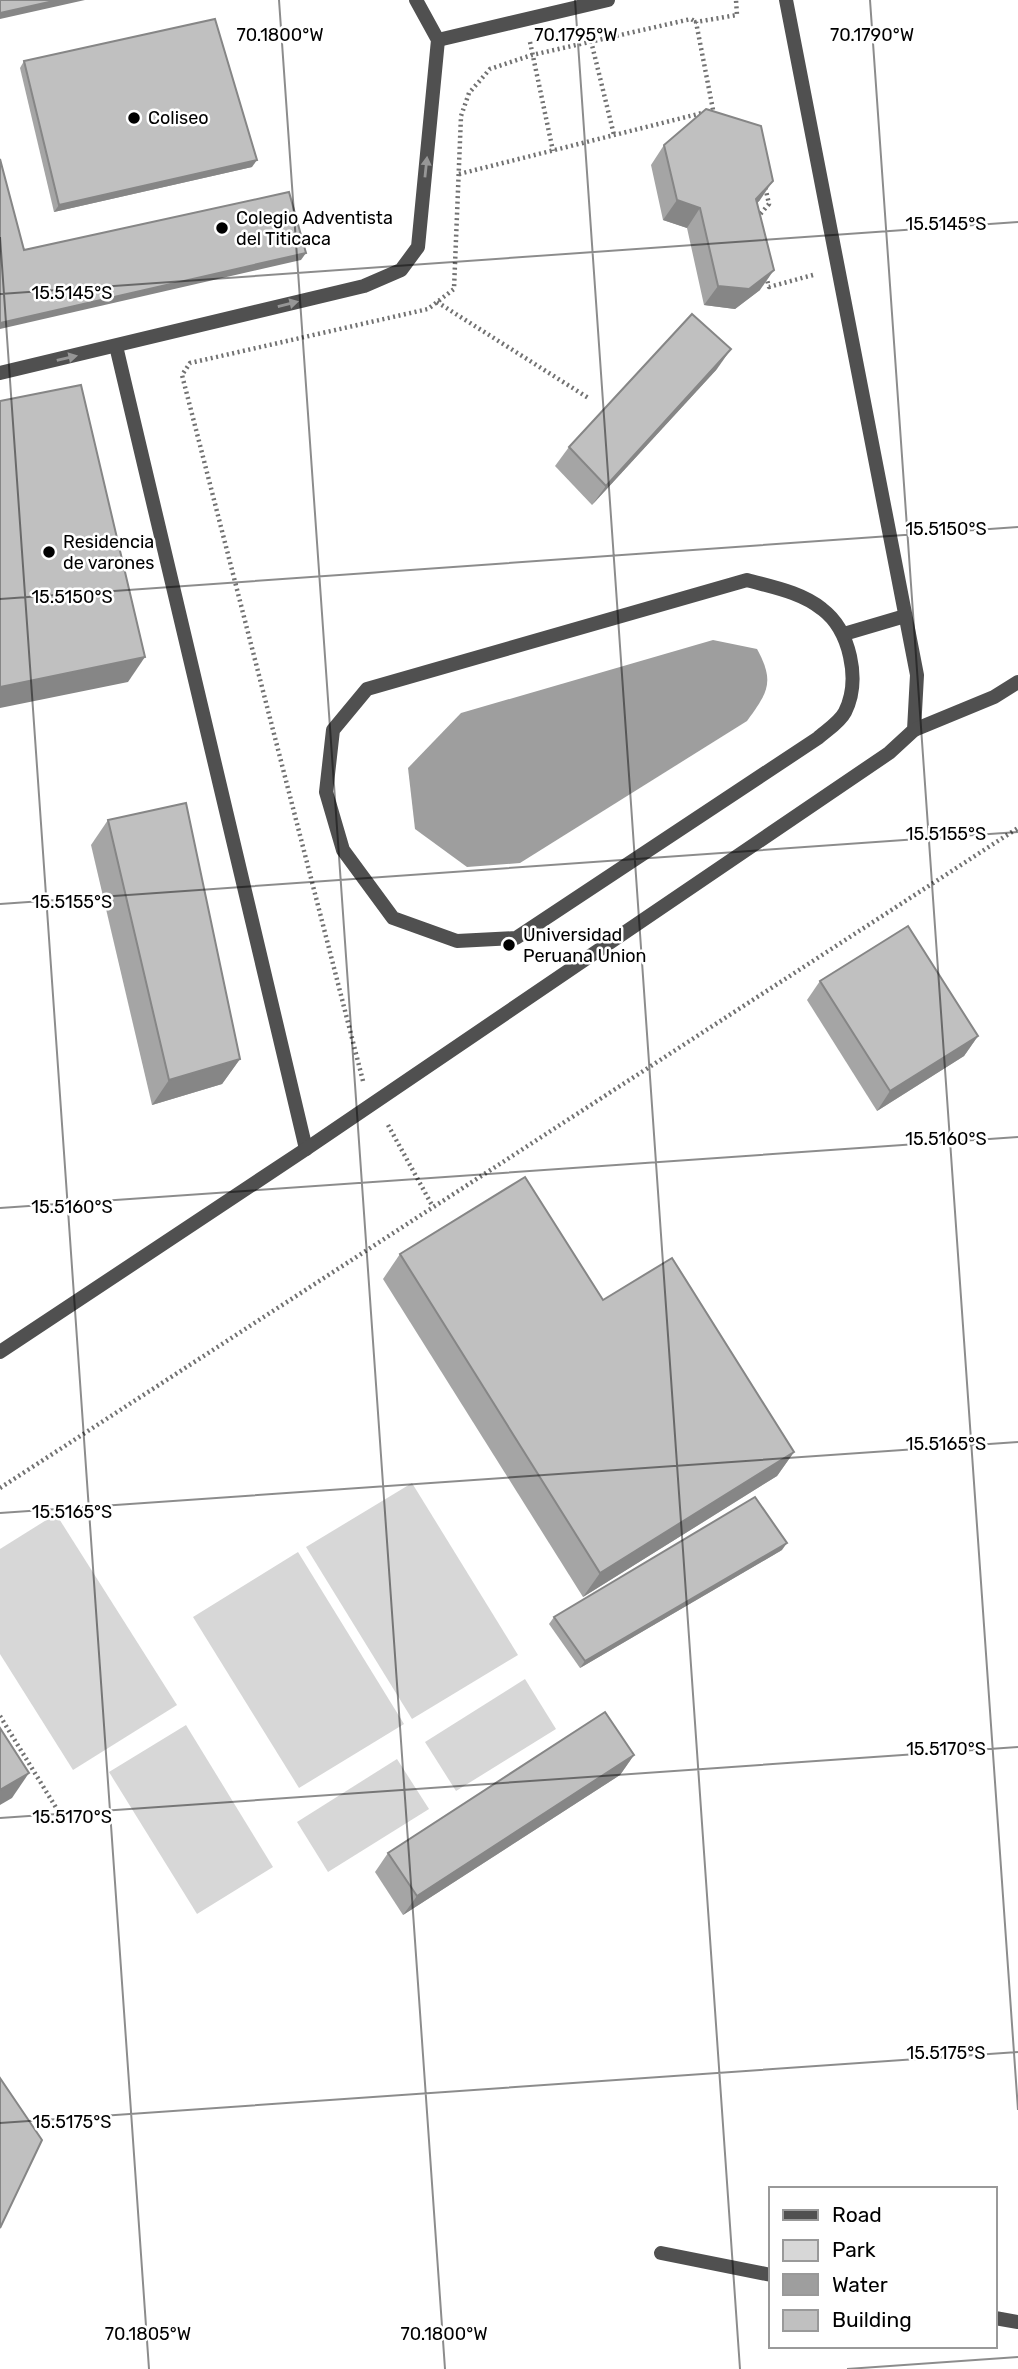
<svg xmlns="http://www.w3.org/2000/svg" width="1018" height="2369" viewBox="0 0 1018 2369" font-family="Rubik,sans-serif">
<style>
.green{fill:#d7d7d7}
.water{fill:#9e9e9e}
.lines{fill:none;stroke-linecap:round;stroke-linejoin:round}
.path{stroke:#727272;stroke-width:4.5;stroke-dasharray:2 3.5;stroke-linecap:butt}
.lane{stroke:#505050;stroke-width:14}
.street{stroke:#505050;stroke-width:14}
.wall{fill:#a5a5a5}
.shaded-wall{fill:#868686}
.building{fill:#c0c0c0;stroke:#868686;stroke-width:2}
.oneway{fill:#969696}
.ticks{fill:none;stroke:#000;stroke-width:2;stroke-opacity:0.45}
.poi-dot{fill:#000;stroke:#fff;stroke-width:2.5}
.labels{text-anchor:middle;stroke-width:5;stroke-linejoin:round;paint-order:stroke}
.poi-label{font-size:18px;fill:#000;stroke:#fff;text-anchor:start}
.ticks-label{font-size:18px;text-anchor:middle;fill:#000;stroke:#fff;stroke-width:5;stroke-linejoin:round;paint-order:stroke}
</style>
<rect width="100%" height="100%" fill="#fff"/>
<!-- green -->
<g class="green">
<polygon points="412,1483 518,1655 412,1719 306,1547"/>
<polygon points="56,1514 177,1705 73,1770 0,1654 0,1549"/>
<polygon points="298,1552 404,1724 299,1788 193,1617"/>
<polygon points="525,1679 556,1729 456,1791 425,1742"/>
<polygon points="186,1725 273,1867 197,1914 109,1772"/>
<polygon points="397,1759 429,1809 328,1872 297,1822"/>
</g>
<!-- water -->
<path class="water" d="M713 640 757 649C775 682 768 692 747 721L520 863 467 867 415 829 408 768 461 713Z"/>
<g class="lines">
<!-- path -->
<g class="path">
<polyline points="591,41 614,135"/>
<polyline points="530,42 553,151"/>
<polyline points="714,115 696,22 737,15 736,0"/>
<polyline points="459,174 706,112"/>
<polyline points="757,218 769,204 765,186"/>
<polyline points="766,276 769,287 813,275"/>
<polyline points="437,302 590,399"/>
<polyline points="363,1081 182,375 190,363 428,309 454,289 461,116 469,93 490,69 532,55 691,19 696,22"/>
<polyline points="388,1125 433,1207"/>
<polyline points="0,1488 1018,828"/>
<polyline points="0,1716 63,1819"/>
</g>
<!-- lane -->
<g class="lane">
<polyline points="438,40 608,0"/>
<polyline points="116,346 306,1149"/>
<polyline points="0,373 364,286 401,270 418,247 438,40 416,0"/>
<path d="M747 580C772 587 801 592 822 609 850 630 861 680 845 712 840 722 826 731 818 738L516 938 457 941 393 918 343 850 326 792 333 730 367 689Z"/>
<polyline points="844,634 905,616"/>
<polyline points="0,1352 306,1149 889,753 914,730 917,675 786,0"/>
</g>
<!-- street -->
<g class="street">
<polyline points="914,730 994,697 1018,682"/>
<polyline points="661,2253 771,2275"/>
<polyline points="995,2318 1018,2322"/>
</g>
</g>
<!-- wall -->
<g class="wall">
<polygon points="24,61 252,167 54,212 20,68"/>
<polygon points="664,145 760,200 757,203 760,290 735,309 704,305 687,228 663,220 651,165"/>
<polygon points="717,369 592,505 555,466 569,447"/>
<polygon points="108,820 240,1059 222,1084 152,1105 91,845"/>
<polygon points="820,981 978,1036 964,1056 877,1111 807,1000"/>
<polygon points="400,1254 603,1300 794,1452 777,1476 583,1597 383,1279"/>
<polygon points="782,1550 580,1668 549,1624 554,1617"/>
<polygon points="634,1755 620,1775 403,1915 375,1872 388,1853"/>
</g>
<!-- shaded-wall -->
<g class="shaded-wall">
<polygon points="58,0 85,0 0,19 0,13"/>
<polygon points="257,160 252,167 54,212 59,205"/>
<polygon points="773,181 760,200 743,219 756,199"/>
<polygon points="677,200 700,208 687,228 663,220"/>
<polygon points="306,253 301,260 0,329 0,323"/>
<polygon points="774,270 760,290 735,309 704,305 718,286"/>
<polygon points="731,349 717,369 592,505 606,486"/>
<polygon points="145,657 128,682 0,708 0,687"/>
<polygon points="978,1036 964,1056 877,1111 890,1091"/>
<polygon points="240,1059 222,1084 152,1105 169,1080"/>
<polygon points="794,1452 777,1476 583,1597 600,1573"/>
<polygon points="787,1543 782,1550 580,1668 585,1661"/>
<polygon points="634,1755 620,1775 403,1915 417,1896"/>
<polygon points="29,1773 12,1798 0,1805 0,1790"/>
</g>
<!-- building -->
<g class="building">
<polygon points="0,0 58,0 0,13"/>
<polygon points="215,19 257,160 59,205 24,61"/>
<polygon points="706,109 761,126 773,181 756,199 774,270 749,289 718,286 700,208 677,200 664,145"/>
<polygon points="0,159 24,250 289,192 306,253 0,323"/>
<polygon points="692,314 731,349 606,486 569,447"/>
<polygon points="81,385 145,657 0,687 0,401"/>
<polygon points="186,803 240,1059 169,1080 108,820"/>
<polygon points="908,926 978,1036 890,1091 820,981"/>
<polygon points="525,1177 603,1300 672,1258 794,1452 600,1573 400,1254"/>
<polygon points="755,1497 787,1543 585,1661 554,1617"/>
<polygon points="605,1712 634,1755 417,1896 388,1853"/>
<polygon points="0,1728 29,1773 0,1790"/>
<polygon points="0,2078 42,2140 0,2228"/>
</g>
<!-- one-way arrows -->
<defs><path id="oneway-solid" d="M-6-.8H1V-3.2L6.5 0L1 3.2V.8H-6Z" transform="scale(1.75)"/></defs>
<g class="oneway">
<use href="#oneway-solid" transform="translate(426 167) rotate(-84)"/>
<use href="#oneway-solid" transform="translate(288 304) rotate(-14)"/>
<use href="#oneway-solid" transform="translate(67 358) rotate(-13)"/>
</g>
<!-- ticks -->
<path class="ticks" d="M279 0 445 2369M575 0 740 2369M870 0 1018 2110M0 237 149 2369M0 294 1018 222M0 599 1018 527M0 904 1018 832M0 1208 1018 1137M0 1513 1018 1442M0 1818 1018 1747M0 2123 1018 2052M847 2369 1018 2357"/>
<!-- markers -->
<g class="poi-dot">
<circle cx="134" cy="118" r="7"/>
<circle cx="222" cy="228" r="7"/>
<circle cx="49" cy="552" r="7"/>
<circle cx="509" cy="945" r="7"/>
</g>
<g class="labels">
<!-- poi labels -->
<g class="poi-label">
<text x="148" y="124">Coliseo</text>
<text x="236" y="224">Colegio Adventista<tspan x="236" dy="21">del Titicaca</tspan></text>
<text x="63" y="548">Residencia<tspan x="63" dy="21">de varones</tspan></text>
<text x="523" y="941">Universidad<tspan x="523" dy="21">Peruana Union</tspan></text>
</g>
</g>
<g class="ticks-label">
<text x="280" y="41">70.1800°W</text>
<text x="576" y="41">70.1795°W</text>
<text x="872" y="41">70.1790°W</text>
<text x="946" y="230">15.5145°S</text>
<text x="72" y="299">15.5145°S</text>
<text x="946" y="535">15.5150°S</text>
<text x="72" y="603">15.5150°S</text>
<text x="946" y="840">15.5155°S</text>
<text x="72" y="908">15.5155°S</text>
<text x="946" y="1145">15.5160°S</text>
<text x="72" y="1213">15.5160°S</text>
<text x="946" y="1450">15.5165°S</text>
<text x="72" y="1518">15.5165°S</text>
<text x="946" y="1755">15.5170°S</text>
<text x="72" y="1823">15.5170°S</text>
<text x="946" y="2059">15.5175°S</text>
<text x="72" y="2128">15.5175°S</text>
<text x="148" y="2340">70.1805°W</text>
<text x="444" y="2340">70.1800°W</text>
</g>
<!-- legend -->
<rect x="769" y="2187" width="228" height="161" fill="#ffffff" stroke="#999999" stroke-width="2"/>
<rect x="783" y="2210" width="35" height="10" fill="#505050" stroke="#999999" stroke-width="2"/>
<text x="832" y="2222" font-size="21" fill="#000000">Road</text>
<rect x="783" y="2240" width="35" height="21" fill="#d7d7d7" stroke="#999999" stroke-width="2"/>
<text x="832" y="2257" font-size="21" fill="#000000">Park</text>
<rect x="783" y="2274" width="35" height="21" fill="#9e9e9e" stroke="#999999" stroke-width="2"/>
<text x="832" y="2292" font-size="21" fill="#000000">Water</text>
<rect x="783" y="2310" width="35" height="21" fill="#c0c0c0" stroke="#999999" stroke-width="2"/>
<text x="832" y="2327" font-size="21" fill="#000000">Building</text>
</svg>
